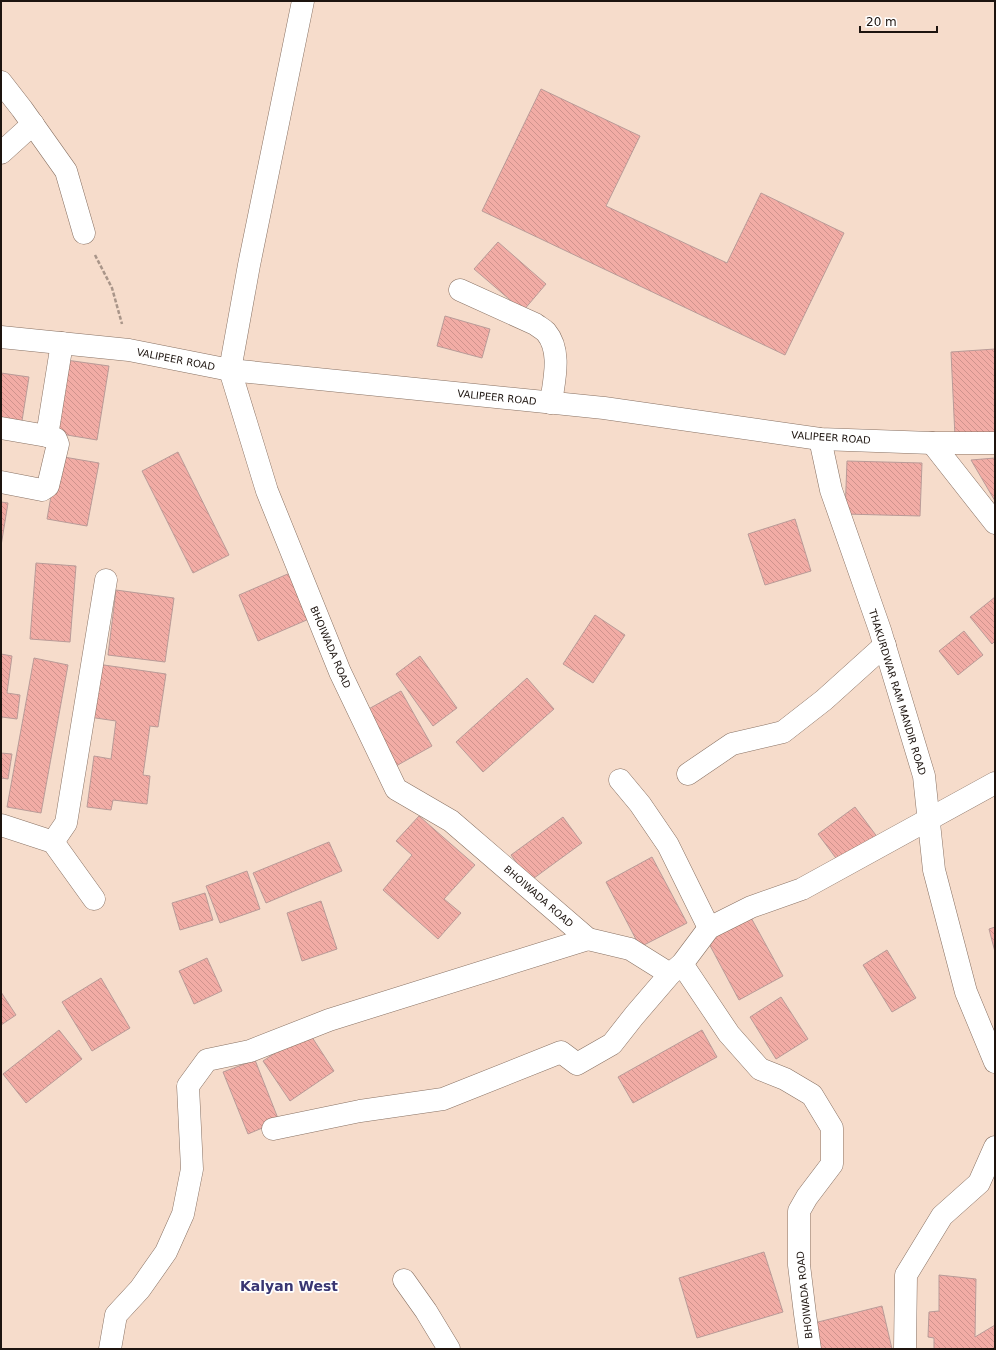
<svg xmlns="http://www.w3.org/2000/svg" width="996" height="1350" viewBox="0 0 996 1350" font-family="'DejaVu Sans',sans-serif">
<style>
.building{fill:url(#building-back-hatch);stroke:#b99b98}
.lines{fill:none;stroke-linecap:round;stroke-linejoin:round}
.street-casing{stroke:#887163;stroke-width:23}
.secondary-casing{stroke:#887163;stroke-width:23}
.path{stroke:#a99589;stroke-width:2.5;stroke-dasharray:4 2;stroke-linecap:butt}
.street{stroke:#fff;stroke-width:22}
.secondary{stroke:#fff;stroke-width:22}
.labels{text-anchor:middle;stroke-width:3.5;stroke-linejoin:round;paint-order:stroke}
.street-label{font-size:10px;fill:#1d140f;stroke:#fff}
.district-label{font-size:14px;font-weight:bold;fill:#393672;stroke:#fff}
</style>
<defs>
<pattern id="building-back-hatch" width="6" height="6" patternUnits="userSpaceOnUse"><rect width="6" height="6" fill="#f2aca5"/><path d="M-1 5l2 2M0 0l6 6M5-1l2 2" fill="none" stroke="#cf938d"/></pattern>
</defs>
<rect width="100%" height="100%" fill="#f6dccb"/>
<!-- building -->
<g class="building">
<polygon points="541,89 640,136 606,206 727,263 761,193 844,233 785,355 482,211"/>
<polygon points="498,242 546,284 523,311 474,269"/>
<polygon points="445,316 490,329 482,358 437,346"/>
<polygon points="995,349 995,434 955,437 951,352"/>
<polygon points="66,360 109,366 97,440 55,433"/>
<polygon points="1,373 29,377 21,427 1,424"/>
<polygon points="178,452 229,555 193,573 142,471"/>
<polygon points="58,456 99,463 87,526 47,519"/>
<polygon points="995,458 995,501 971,460"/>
<polygon points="847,461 922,463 920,516 845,514"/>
<polygon points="1,502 8,503 1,546"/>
<polygon points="795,519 811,571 765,585 748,534"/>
<polygon points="36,563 76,566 70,642 30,639"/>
<polygon points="290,573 309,619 258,641 239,595"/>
<polygon points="116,590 174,598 165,662 108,655"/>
<polygon points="995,597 995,641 992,644 970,617"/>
<polygon points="595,615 625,635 593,683 563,664"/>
<polygon points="964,631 983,655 958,675 939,651"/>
<polygon points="1,654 12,656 7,693 20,695 17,719 2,717 1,722"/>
<polygon points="420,656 457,708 433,726 396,674"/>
<polygon points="34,658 68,665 41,813 7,807"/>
<polygon points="97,664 166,674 158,727 150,726 143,775 150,776 147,804 113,800 111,810 87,807 94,756 111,759 116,721 89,717"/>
<polygon points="527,678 554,709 483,772 456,742"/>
<polygon points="401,691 432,746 396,766 365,711"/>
<polygon points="1,753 12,754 8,779 1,778"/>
<polygon points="855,807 878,838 841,865 818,834"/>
<polygon points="419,816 475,865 444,899 461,913 438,939 383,890 412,855 396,841"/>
<polygon points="563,817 582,843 530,881 511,855"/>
<polygon points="329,842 342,871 266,903 253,873"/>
<polygon points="652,857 687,923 640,947 606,882"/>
<polygon points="247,871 260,909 220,923 206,886"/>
<polygon points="205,893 213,920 180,930 172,903"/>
<polygon points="321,901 337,949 302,961 287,913"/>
<polygon points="749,914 783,976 739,1000 706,938"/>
<polygon points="995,927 995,952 989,929"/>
<polygon points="887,950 916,998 892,1012 863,965"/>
<polygon points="207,958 222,991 194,1004 179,971"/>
<polygon points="101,978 130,1028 92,1051 62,1002"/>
<polygon points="1,992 16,1015 1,1025"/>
<polygon points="781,997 808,1039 776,1059 750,1017"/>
<polygon points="59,1030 82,1059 26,1103 3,1074"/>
<polygon points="702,1030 717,1057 633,1103 618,1077"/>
<polygon points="308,1031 334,1071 290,1101 263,1061"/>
<polygon points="255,1060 279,1121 248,1134 223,1072"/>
<polygon points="764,1252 783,1312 697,1338 679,1278"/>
<polygon points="939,1275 976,1279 975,1337 995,1325 995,1349 934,1349 934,1338 928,1337 929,1312 939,1311"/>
<polygon points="882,1306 892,1349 820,1349 814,1323"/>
</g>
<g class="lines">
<!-- street casing -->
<g class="street-casing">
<g id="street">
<polyline points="303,1 249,265 230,370 267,491 340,672 396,789 451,821 588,939 630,949 670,974 682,964 709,928 751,907 802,889 995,783"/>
<polyline points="1,82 22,109 66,171 84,233"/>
<polyline points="1,153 33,124"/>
<path d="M460 290 535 324C539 327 543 329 546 332 562 351 554 380 551 403"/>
<polyline points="1,428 47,436 56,439 58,444 48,486 42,490 1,482"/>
<polyline points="47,436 62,343"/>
<polyline points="820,439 831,490 880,630 924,776 934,870 966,992 995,1062"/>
<polyline points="932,443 995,523"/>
<polyline points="688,774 732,744 783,732 824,700 885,645"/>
<polyline points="620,780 640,804 668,845 709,928"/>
<polyline points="1,825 53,842 94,899"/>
<polyline points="53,842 66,823 106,580"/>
<polyline points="682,964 729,1034 760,1069 785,1079 812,1095 832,1128 832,1164 807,1197 799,1211 799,1265 805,1314 810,1349"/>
<polyline points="273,1129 360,1111 443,1099 561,1052 577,1064 612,1044 634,1016 670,974"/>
<polyline points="404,1280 426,1311 449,1349"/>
<polyline points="110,1349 116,1315 140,1289 166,1252 183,1214 192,1169 188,1086 207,1060 250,1051 329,1020 588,939"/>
<polyline points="905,1349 906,1275 942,1216 979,1183 995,1147"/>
</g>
</g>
<!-- secondary casing -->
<g class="secondary-casing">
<polyline id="secondary" points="1,337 129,350 230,370 604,408 820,439 932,443 995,443"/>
</g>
<!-- path -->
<polyline class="path" points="95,255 112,288 122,324"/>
<!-- street -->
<use href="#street" class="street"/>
<!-- secondary -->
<use href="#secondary" class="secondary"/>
</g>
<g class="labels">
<!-- street labels -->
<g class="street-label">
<text transform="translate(176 359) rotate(11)" y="4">VALIPEER ROAD</text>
<text transform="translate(497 397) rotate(6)" y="4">VALIPEER ROAD</text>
<text transform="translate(831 437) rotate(4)" y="4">VALIPEER ROAD</text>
<text transform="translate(331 647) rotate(67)" y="4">BHOIWADA ROAD</text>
<text transform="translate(898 692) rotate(73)" y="4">THAKURDWAR RAM MANDIR ROAD</text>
<text transform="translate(539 896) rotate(41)" y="4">BHOIWADA ROAD</text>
<text transform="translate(804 1295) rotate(-96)" y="4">BHOIWADA ROAD</text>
</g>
<!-- district labels -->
<g class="district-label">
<text x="289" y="1291">Kalyan West</text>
</g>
</g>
<!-- border -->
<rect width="996" height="1350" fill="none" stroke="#1d140f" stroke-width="4"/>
<!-- scale -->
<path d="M860 26v6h77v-6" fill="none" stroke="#1d140f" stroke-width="2"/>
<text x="866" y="26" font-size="12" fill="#1d140f" stroke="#ffffff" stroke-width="3" paint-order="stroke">20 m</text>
</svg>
